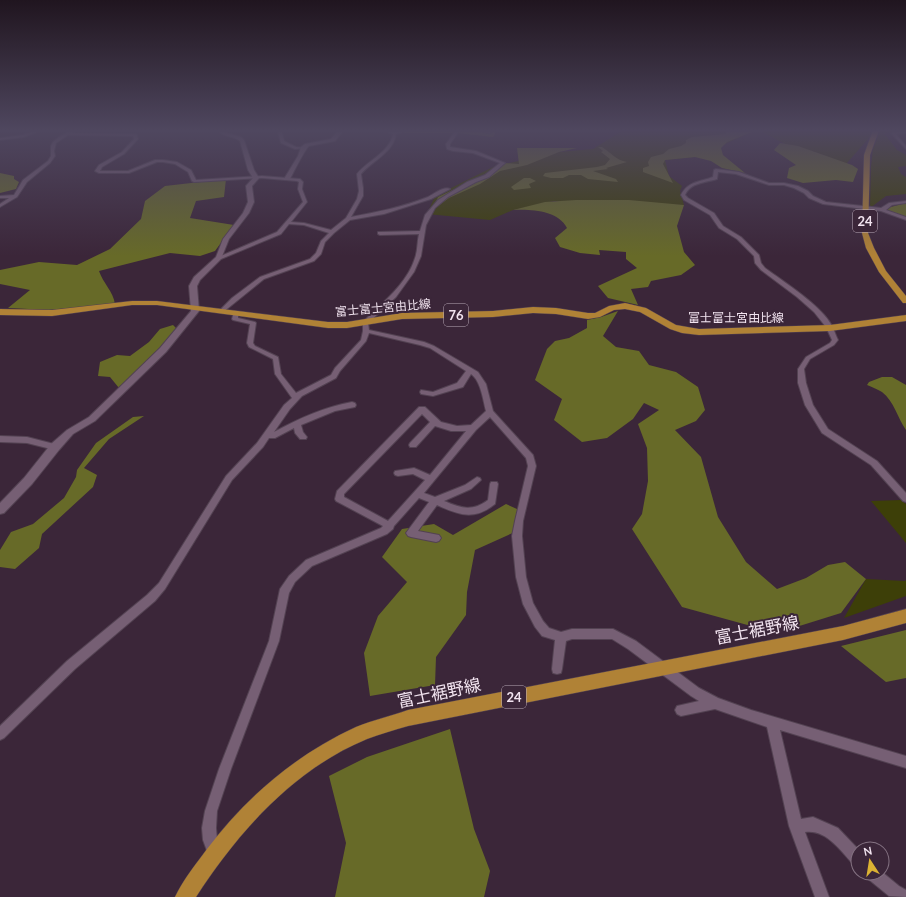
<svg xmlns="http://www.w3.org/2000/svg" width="906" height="897" viewBox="0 0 906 897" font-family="Lato,'Noto Sans JP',sans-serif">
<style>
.green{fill:#3d3f08}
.forest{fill:#676a28}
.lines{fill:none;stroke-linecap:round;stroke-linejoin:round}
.minor-casing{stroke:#534252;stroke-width:2}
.tertiary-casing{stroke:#534252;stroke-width:2}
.primary-casing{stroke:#534252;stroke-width:1}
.minor{fill:#765f74;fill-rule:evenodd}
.tertiary{fill:#765f74;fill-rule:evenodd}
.primary{fill:#b08236;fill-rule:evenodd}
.labels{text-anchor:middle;stroke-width:4;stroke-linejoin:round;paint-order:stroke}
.far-street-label{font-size:12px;fill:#f2e4f0;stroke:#3b2639}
.shield{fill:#3b2639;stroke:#bbabb9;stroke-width:1}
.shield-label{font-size:13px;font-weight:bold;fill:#f2e4f0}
.near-street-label{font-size:17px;fill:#f2e4f0;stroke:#3b2639}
</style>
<rect width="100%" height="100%" fill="#3b2639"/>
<!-- green -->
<g class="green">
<polygon points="623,130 757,130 695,157 665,160 669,176 682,186 680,191 684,205 554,201 513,210 490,220 427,214 435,196 495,166 559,152 593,149"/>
<polygon points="759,130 876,130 846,164 815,152 785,144"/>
<polygon points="888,130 893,132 884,133 897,150 906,155 906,166 898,167 901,174 906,177 906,194 886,196 870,208 871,167 873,149 880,131"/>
<polygon points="901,500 906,504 906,543 871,501"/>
<polygon points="866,579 905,581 906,580 906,596 844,618"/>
</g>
<!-- forest -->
<g class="forest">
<polygon points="393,130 497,130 493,137 457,133 400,133 393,132"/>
<polygon points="727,130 757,130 727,142 721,148 723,155 745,173 722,168 711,161 695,157 665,160 663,164 673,183 643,172 643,168 649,166 648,162 651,157 663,154 669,149 681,146 686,143 686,140 692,137 726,134"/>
<polygon points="780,143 798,146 852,165 858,169 853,182 836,180 803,183 787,178 789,168 796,165 774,150"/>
<path d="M598 147H602C611 153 616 160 627 162L606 168 608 169 593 171 616 179 618 182 588 179 581 175H569L563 178H551L543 176 545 173 597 167 605 165 610 159 601 152 603 151Z"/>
<polygon points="517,148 577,148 559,152 527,165 500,171 480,184 449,198 438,206 435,204 438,197 484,175 503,163 519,164"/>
<polygon points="0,173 14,176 14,179 19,182 16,189 0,193"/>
<polygon points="524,178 530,178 536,181 529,184 531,188 514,190 511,187"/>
<path d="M226 179 224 197 196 201 190 218 234 225 215 251 200 256 170 253 99 271C103 283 113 291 115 304L49 310 8 308 30 290 0 284V270L39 262 77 265 110 249 141 219 145 201 165 186Z"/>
<path d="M576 200H629L684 205 677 226 684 252 695 265 681 275 651 281 648 287 631 289 638 305 608 298 598 286 637 268 626 259V252L599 250 600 255 580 253 560 247 555 238 567 228C558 210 530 209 513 210L545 202Z"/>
<polygon points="906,203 906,217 887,211 887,208"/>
<polygon points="618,311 603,336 616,347 639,351 649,365 676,372 698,387 705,410 696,421 675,430 701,457 718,517 746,562 777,589 806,578 828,565 845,562 866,579 841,613 793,628 762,629 682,607 632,529 642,514 648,481 647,448 638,424 659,410 644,403 633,419 607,438 582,442 554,420 562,399 535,380 547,349 555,341 569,338 587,328 587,320 601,317"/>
<polygon points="173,325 177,329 156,353 119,388 110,377 98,376 100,362 117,355 130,356 149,342 160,329"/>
<path d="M882 377H892L906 385V430C898 419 894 401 882 392 877 389 872 387 867 385L869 382Z"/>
<polygon points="144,416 109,439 84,468 97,475 93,487 42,534 39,548 15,569 0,567 0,550 11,532 33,524 64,498 76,477 77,470 96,443 133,417"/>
<polygon points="506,504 517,509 517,531 475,550 467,592 466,615 436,657 435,685 370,696 364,653 378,616 407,582 382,557 402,529 434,524 453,535"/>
<polygon points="906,630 906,678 886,682 841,646"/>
<polygon points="450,729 474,829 490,871 484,897 335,897 346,843 329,776 367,757"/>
</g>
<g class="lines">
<!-- minor casing -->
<g class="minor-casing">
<g id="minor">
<polygon points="36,130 42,130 24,137 0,140 0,138 23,135"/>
<path d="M72 130 75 131 72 133 135 134 137 135 138 139 124 154 102 167 100 171H128L155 160H163L177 162 191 170 196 180 262 176 300 179 303 182 302 189 307 202 291 222 304 223 331 230 346 218 357 199 359 191 357 174C367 161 390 152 393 134L380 130 393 131V130H397V131L409 130 396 134C394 152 372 161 361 174L363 188V196L351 217C377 212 403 207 428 197 434 194 444 186 450 189L431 199 384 214 350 220 334 233 325 242 321 254 314 261 264 279 222 313 219 311 232 298 260 277 310 259 316 253 321 241 329 233 304 225 289 224 281 234 221 259 216 258 277 232 303 202 298 189 299 182 297 181 262 178 194 182 192 181 188 172 175 164 163 162H157L129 173H99L95 171 99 165 122 152 134 139 133 136 68 135 56 143 54 151 55 156 50 163 27 182 17 197 0 207V204L9 198H0V196L14 195 23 180 48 161 51 156V146L53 142 59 137Z"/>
<polygon points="276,130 280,130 282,132 284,141 296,147 305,148 295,149 281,143 278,132"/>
<path d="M456 130H460L450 144V147L476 151 505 163 489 177 476 182 448 197 435 208 426 225 421 256 414 272 396 297 368 323 369 330 424 342 434 346 478 372 486 384 493 411 533 455 536 466 523 521 522 536 526 577 533 603 543 621 549 628 561 632 572 629H613L636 641 699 688 718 698 751 710 906 756V768L780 730 801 819 813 817 838 828 858 849V866L853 864C840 850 826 829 805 832L829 897H815L789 826 767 727 715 709 681 716 677 714 675 710 677 706 699 701 691 696 628 649 612 639H572L566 641 562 669 561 673 557 674 553 673 552 669 555 640 542 636 535 627 523 604 516 577 512 536 515 521 528 466 526 458 490 417 476 430 424 493 435 497 465 485 477 477 480 478 481 480 471 489 444 501C461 508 472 512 488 500L490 484 491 482H497L498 484 495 504C474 521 459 515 437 505L418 531 439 535 441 538 439 541 436 542 411 537 408 536 406 533 429 502 419 498 394 526 393 529 387 534 312 566 295 582 289 593 279 641 231 769 217 811 216 828 217 840 222 854 220 859 215 861 210 859 203 840 202 828 205 811 219 769 269 641 280 589 289 576 306 560 381 528 383 526 336 501 335 499 337 491 419 407H425L441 422 457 426 471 425 486 411C483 400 481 381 471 374L463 387 433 396 421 394 420 392 421 390 433 392 457 383 466 371 430 348 420 345 369 333 366 341 340 371 336 378 302 396 290 409 274 432C298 419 324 407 352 402L355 403 356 405 355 407 335 411 301 425 303 432 307 437 306 439H300L295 433 294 428 275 438H269L263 447 232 480 165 589 155 601 75 669 4 738 0 740V726L67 661 147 595 159 583 226 476 257 443 284 405 292 398 275 374 273 359 249 347 247 343 250 324 233 320 232 319 234 312H238V318L255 322 256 323 253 343 255 346 278 357 281 374 296 393 331 375 335 368 361 340 363 331V322C382 303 407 284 415 258 418 250 417 242 419 234L380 235 378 234V232L420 231 425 215 438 200 467 182 485 175 500 163 473 153 453 151 447 149 446 144ZM422 414 430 422 410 443 409 445 410 447H416L435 426 451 431H466L430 475 414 468 395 471 394 473 395 475 398 476 413 474 425 480 388 521 344 497V494Z"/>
<polygon points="478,130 485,130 491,132 489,133"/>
<polygon points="906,131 906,133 896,134 906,146 906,149 891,133"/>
<path d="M716 169 739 172 769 183H784L798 186 808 191 813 196 826 202 881 208 889 203 906 201V203L892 205 886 210 906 217V220L881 211 823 204 809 198 804 193 794 188 784 185H769L736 174 718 172 717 179C705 183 691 182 685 195L688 198 714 213 723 226 741 237 759 255 761 263 765 268C784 282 822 306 832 326 834 330 836 336 838 340L834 345 810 359 804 369 806 383 813 405 828 429 877 461 906 493V502L903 501 871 465 822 433 805 405 798 383V369L806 357 830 343 832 340 826 327 814 312 797 297 761 270 755 263 754 256 737 239 719 228 710 215 684 200 681 195C688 181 700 182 713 177L714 170Z"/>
<polygon points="0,436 27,437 58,445 59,447 55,450 27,443 0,442"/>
<polygon points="882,872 899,886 906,890 906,897 889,896 867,878 865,873"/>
</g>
</g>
<!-- tertiary casing -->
<g class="tertiary-casing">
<g id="tertiary">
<path d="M218 130H222L224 132 241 137 244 140 254 170 259 178 252 186 254 202 249 213 229 239 221 259 200 280 197 286 199 311 166 352 95 421 73 434 59 450 32 484 4 513 0 514V503L24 478 51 444 67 430 89 417 160 348 191 311 189 286 194 277 216 257 223 239 243 213 248 202 246 186 253 178 248 170 240 141C233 135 223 138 218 130Z"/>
<path d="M339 130H344L335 141 309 146C306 148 293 173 290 179L285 180 284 179 298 156 301 147 305 144 331 139Z"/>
</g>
</g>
<!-- primary casing -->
<g class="primary-casing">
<g id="primary">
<polygon points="873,130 879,130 870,155 868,233 874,248 886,271 906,296 906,303 903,303 879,272 866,248 862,233 864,155"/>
<polygon points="132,301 157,301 328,322 347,322 402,313 493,311 533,307 556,308 588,313 595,313 609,306 625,303 646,308 676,325 699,329 830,325 906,315 906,321 830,331 699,335 682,333 670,329 640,312 625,309 614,310 600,317 588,319 556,314 533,313 493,317 402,319 347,328 328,328 157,305 132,305 52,316 0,315 0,309 52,310"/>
<path d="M906 609V623L843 640 408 726C394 730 380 734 367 739 294 769 238 832 196 897H175C183 880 196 864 207 849 246 797 297 754 356 727 373 720 391 716 408 710L843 626Z"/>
</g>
</g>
<!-- minor -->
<use href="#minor" class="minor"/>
<!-- tertiary -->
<use href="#tertiary" class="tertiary"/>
<!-- primary -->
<use href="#primary" class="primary"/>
</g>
<!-- sky -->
<linearGradient id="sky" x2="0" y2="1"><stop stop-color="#20151f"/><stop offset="0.51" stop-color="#4f475f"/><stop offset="1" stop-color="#4f475f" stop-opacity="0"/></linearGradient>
<rect width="906" height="256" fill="url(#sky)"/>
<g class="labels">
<!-- far-street labels -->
<g class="far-street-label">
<text transform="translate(383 308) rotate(-5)" y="4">富士富士宮由比線</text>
<text x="736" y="322">富士富士宮由比線</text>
</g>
<!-- shield labels -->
<g class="shield">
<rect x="853" y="210" width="24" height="22" rx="3"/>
<rect x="444" y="304" width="24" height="22" rx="3"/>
<rect x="502" y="686" width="24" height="22" rx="3"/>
</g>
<g class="shield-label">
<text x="865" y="226">24</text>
<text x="456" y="320">76</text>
<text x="514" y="702">24</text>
</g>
<!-- near-street labels -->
<g class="near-street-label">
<text transform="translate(757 630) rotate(-11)" y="6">富士裾野線</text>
<text transform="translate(439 693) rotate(-12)" y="6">富士裾野線</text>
</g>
</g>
<!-- north arrow -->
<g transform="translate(870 861) rotate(348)"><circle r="19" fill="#3b2639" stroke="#847282"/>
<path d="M0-3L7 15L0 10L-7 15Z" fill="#dcb233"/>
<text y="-6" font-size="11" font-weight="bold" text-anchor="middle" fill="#f2e4f0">N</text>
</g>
</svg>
